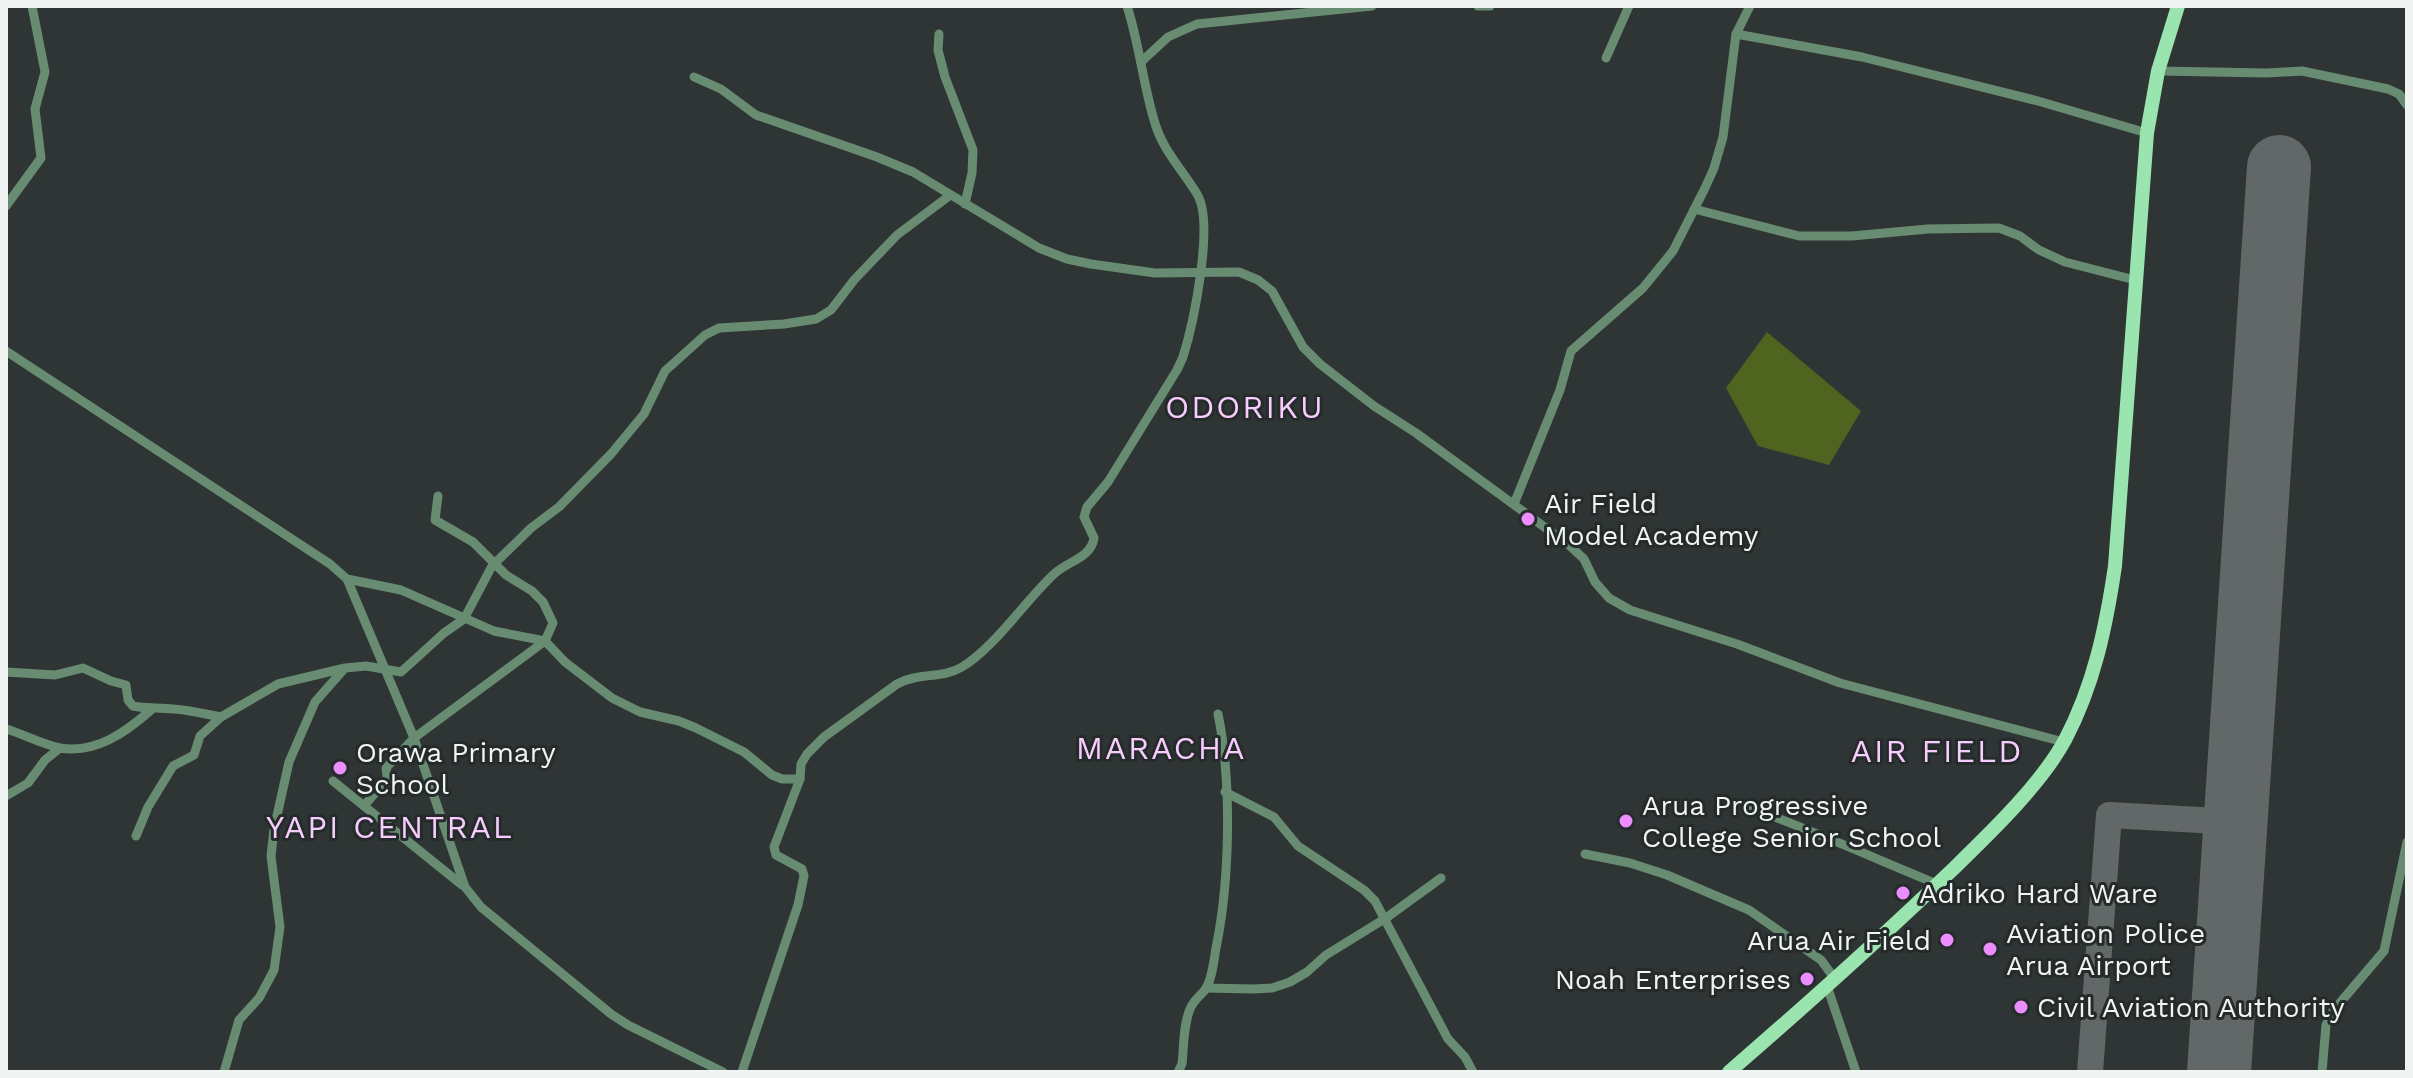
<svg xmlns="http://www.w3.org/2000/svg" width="2413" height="1078" viewBox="0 0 2413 1078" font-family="'Work Sans',sans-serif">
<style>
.forest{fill:#4e641f}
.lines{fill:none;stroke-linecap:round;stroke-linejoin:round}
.taxiway{stroke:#626867;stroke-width:26}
.runway{stroke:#626867;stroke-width:64}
.street{stroke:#688c72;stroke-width:9}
.primary{stroke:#9ae4af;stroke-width:14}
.poi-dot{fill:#eb8dfc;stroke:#252b2a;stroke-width:3}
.labels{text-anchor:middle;stroke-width:6;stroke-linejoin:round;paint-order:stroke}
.poi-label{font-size:28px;fill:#f0f4f3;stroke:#252b2a;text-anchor:start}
.quarter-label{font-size:32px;letter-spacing:2px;fill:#f7cdfe;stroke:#252b2a}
</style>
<rect width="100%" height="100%" fill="#2f3534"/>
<!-- forest -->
<polygon class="forest" points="1767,332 1861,411 1829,465 1758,446 1726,388"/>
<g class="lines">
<!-- taxiway -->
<polyline class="taxiway" points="2090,1072 2109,815 2236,822"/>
<!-- runway -->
<polyline class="runway" points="2219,1072 2279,167"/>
<!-- street -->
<g class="street">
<polyline points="1478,6 1490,6"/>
<polyline points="939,34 938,50 945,77 973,150 972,173 965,204"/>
<polyline points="1736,34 1750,6"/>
<polyline points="1606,58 1629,6"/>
<polyline points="1141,62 1168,37 1197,24 1372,6"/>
<polyline points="2158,71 2267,73 2302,71 2388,89 2399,94 2407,105"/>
<polyline points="694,77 721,89 756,115 877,157 913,172 1039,248 1067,259 1091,264 1155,273 1239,272 1258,280 1272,291 1303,347 1320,364 1374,406 1416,433 1569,545 1584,559 1595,582 1609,598 1630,610 1737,644 1840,683 2064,742"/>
<polyline points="6,206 41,158 35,109 45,72 32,6"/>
<polyline points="1694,209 1799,236 1852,236 1928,229 1999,228 2020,236 2039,250 2065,262 2135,280"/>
<polyline points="6,351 330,564 347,579 414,738 465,887 481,907 611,1014 628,1025 723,1072"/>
<polyline points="1514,504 1560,390 1571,351 1643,288 1673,251 1705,188 1714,168 1723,137 1736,34 1862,57 2038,101 2147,133"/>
<polyline points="347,579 401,590 494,631 545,641 553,623 543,602 532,591 506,575 473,542 435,520 438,496"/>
<path d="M6 672 55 675 83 668 111 681 126 685 128 700 133 706C147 709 159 707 174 709 189 710 205 714 221 717"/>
<path d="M6 729C23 734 42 744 60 748 96 754 126 732 151 710"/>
<polyline points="333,781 462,885"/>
<polyline points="1225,792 1274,817 1298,846 1364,890 1375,901 1448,1039 1465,1057 1473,1072"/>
<polyline points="6,796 28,783 45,760 60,748"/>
<polyline points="364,806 374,794 388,783 386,768 414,738 545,641 565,662 612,698 640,712 679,721 696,728 744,752 772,775 782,779 800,779"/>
<path d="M1748 807C1812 830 1874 858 1937 884"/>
<polyline points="136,836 148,807 173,766 194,755 200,736 221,717 278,684 345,668 366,666 401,672 444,633 464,619 492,566 531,528 559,507 611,454 644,414 665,371 705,335 719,328 784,324 816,319 831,310 854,280 897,235 949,196"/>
<polyline points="1585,854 1630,863 1667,875 1749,910 1821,960 1835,979"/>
<polyline points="1827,986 1856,1072"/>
<polyline points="1206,988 1253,989 1272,988 1290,982 1307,972 1326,955 1386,918 1441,878"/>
<polyline points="224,1072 239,1020 259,998 274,970 280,927 271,856 274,829 289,762 315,702 344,669"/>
<path d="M742 1072 798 905 804 876 802 869 776 855 774 847 800 779 801 764 807 754 824 737 897 684C919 672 942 679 962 667 993 649 1026 600 1054 574 1068 561 1091 558 1094 538L1084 517 1087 507 1108 482 1177 370 1183 357C1193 325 1215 223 1197 194 1182 169 1162 150 1154 120 1143 83 1139 43 1127 6"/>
<path d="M1178 1072 1182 1064C1184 1047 1183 1026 1190 1009 1193 1001 1199 997 1205 990 1212 980 1214 960 1216 948 1230 880 1232 782 1218 714"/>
<polyline points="2322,1072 2326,1025 2333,1011 2384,951 2407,842"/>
</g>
<!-- primary -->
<path class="primary" d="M1729 1072C1804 1007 1878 941 1950 872 1987 836 2040 786 2065 740 2094 685 2106 627 2115 566L2147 133 2158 71 2178 6"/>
</g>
<!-- markers -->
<g class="poi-dot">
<circle cx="1528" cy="519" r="8"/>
<circle cx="340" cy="768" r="8"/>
<circle cx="1626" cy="821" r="8"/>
<circle cx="1903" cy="893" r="8"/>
<circle cx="1947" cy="940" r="8"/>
<circle cx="1990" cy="949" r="8"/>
<circle cx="1807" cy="979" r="8"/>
<circle cx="2021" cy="1007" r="8"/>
</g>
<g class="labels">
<!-- poi labels -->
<g class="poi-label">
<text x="1544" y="513">Air Field<tspan x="1544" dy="32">Model Academy</tspan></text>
<text x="356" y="762">Orawa Primary<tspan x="356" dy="32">School</tspan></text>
<text x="1642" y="815">Arua Progressive<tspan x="1642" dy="32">College Senior School</tspan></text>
<text x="1919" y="903">Adriko Hard Ware</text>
<text x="2006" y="943">Aviation Police<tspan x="2006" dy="32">Arua Airport</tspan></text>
<text x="1931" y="950" text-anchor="end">Arua Air Field</text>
<text x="1791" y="989" text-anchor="end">Noah Enterprises</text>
<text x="2037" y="1017">Civil Aviation Authority</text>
</g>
<!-- quarter labels -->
<g class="quarter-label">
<text x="1245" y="418">ODORIKU</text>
<text x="1161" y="759">MARACHA</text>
<text x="1937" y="762">AIR FIELD</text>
<text x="390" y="838">YAPI CENTRAL</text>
</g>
</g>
<!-- border -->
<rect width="2413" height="1078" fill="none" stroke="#f0f4f3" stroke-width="16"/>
</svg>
